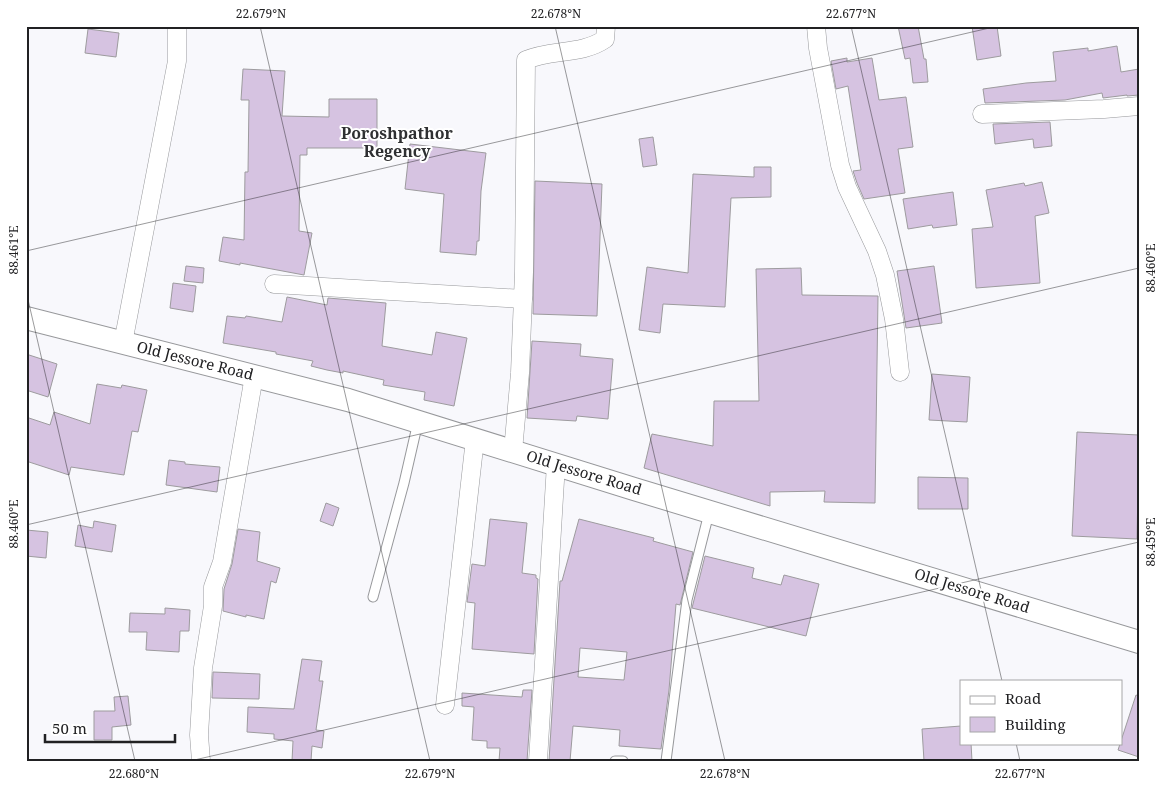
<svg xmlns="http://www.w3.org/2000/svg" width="1165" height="787" viewBox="0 0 1165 787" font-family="'Noto Serif',serif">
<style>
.building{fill:#d6c3e1;stroke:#9d9b9e;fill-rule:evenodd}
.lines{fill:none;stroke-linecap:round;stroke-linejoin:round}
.service-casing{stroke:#97989b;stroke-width:11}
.minor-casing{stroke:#97989b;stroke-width:19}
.tertiary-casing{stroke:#97989b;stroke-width:24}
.service{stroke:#fff;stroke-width:9}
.minor{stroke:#fff;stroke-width:18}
.tertiary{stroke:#fff;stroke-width:22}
.ticks{fill:none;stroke:#212123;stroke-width:1;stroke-opacity:0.45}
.labels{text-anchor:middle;stroke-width:4;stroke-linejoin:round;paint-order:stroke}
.street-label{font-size:15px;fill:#212123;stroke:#fff}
.neighbourhood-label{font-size:16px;font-weight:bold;fill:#2f3032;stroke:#fff}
.neatline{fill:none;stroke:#212123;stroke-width:2}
.ticks-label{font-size:12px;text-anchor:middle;fill:#212123}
</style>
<rect width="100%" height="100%" fill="#f8f8fc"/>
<!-- building -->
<g class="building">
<polygon points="898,26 918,26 924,59 926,59 928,82 913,83 910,58 905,59"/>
<polygon points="972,26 997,26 1001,56 977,60"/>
<polygon points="88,29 119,33 116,57 85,53"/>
<polygon points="1117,46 1121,72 1139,69 1139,95 1127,96 1127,95 1103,98 1102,93 1065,100 985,103 983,89 1026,83 1056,81 1053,52 1088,48 1088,51"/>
<polygon points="847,58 847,62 872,58 879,100 906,97 913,147 898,149 905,193 864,199 857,183 853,171 861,170 848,86 836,89 831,61"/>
<polygon points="243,69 285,71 282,116 329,117 329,99 377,99 377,148 307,148 307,155 300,155 299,231 312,233 304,275 240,263 240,265 219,261 223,237 244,240 245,172 248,172 249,100 241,100"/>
<polygon points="1050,122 1052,146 1034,148 1033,139 995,144 993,124"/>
<polygon points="653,137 657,165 643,167 639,139"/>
<polygon points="410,144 486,153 481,191 479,241 477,241 476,255 440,252 444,194 405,189"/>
<polygon points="754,167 771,167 771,197 731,198 725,307 663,304 660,333 639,330 647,267 688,273 693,174 754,177"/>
<polygon points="535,181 602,184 597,316 533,314"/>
<polygon points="1042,182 1049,213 1035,216 1040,283 976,288 972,229 993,227 986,190 1024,183 1025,186"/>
<polygon points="953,192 957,225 933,228 932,225 908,229 903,199"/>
<polygon points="186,266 204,268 203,283 184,281"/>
<polygon points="934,266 942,323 906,328 897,271"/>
<polygon points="801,268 802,295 878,296 875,503 824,502 825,491 770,492 770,506 644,468 652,434 713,446 714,401 759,401 756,269"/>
<polygon points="173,283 196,286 193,312 170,308"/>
<polygon points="287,297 327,305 328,298 386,303 382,346 432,355 436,332 467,338 454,406 424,400 425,392 383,385 384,380 343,371 343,373 327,370 311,366 313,361 276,354 276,352 223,343 227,316 245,318 246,316 282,322"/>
<polygon points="532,341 581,344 580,356 613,359 608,419 577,416 576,421 527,418"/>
<polygon points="26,354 57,364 48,397 26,390"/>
<polygon points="932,374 970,377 967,422 929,420"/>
<polygon points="97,384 121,388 122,385 147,390 138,432 132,431 124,475 71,467 69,475 26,461 26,417 50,425 54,412 90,424"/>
<polygon points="1077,432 1139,435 1137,539 1072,536"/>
<polygon points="169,460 185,462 185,464 220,467 217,492 166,485"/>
<polygon points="918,477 968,478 968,509 918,509"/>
<polygon points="326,503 339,508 333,526 320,521"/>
<polygon points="490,519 527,523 522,573 536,575 536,578 538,579 534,654 472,649 475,603 467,602 472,564 485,566"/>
<path d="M579 519 654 538 653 541 693 552 680 605 676 604 669 690 661 749 619 746 620 730 573 726 570 761H549L560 581H562ZM580 648 627 652 624 680 578 677Z"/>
<polygon points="94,521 116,525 112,552 75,546 78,525 93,528"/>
<polygon points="238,529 260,532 257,561 280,568 276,583 271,581 264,619 246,615 246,617 223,611 224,589 232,564"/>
<polygon points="26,530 48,532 46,558 26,556"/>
<polygon points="705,556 754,568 752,578 781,585 784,575 819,584 806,636 692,608"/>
<polygon points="165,608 190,610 189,631 180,631 179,652 146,650 147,632 129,632 130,613 165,614"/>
<polygon points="302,659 322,661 319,681 323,681 316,730 324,731 322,748 312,746 311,761 292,761 293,741 274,739 274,734 247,732 248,707 294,709"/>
<polygon points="213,672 260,674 259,699 212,698"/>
<polygon points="523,690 532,690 527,761 499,761 500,748 487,748 487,741 472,740 474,707 462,706 462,693 522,697"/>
<polygon points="1136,695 1139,696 1139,757 1118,750"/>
<polygon points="128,696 131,725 112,727 112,740 94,740 94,711 115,711 114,697"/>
<polygon points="961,726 961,743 971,743 972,761 924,761 922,729"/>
</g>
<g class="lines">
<!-- service casing -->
<g class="service-casing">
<g id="service">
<polyline points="373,597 404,483 418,422"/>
<polyline points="615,761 623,761"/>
<polyline points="666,761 687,600 709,513"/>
</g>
</g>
<!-- minor casing -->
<g class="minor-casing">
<g id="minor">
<polyline points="816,26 818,48 840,165 847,187 877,251 885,275 894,319 900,372"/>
<polyline points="982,114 1104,109 1139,106"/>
<polyline points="274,284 523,299"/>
<polyline points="123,343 177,61 177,26"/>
<path d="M513 451 520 373 524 272 526 60C551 49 582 55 605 39L606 26"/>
<polyline points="445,705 475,439"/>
<polyline points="201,761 199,735 203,668 213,606 213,587 222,562 254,376"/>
<polyline points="538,761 556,464"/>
</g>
</g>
<!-- tertiary casing -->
<g class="tertiary-casing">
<polyline id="tertiary" points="26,318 348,400 634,489 1139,642"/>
</g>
<!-- service -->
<use href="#service" class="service"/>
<!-- minor -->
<use href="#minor" class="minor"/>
<!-- tertiary -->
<use href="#tertiary" class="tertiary"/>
</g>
<!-- ticks -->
<path class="ticks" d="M260 26 430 761M555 26 725 761M851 26 1002 681M26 251 998 26M26 291 135 761M26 525 1139 268M1016 743 1020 761M190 761 1139 542"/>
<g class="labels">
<!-- street labels -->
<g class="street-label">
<text transform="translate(195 361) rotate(14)" y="5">Old Jessore Road</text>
<text transform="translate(584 473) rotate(17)" y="5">Old Jessore Road</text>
<text transform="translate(972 591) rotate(17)" y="5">Old Jessore Road</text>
</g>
<!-- neighbourhood labels -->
<g class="neighbourhood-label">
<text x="397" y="139">Poroshpathor<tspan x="397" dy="18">Regency</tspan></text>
</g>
</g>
<!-- border -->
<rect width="1165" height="787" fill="none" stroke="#ffffff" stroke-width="55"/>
<!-- legend -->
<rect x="960" y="680" width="162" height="65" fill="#ffffff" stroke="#a6a6a7"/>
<rect x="970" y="696" width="25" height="8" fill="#ffffff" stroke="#a6a6a7"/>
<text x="1005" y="704" font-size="15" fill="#212123">Road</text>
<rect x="970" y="717" width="25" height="15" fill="#d6c3e1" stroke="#a6a6a7"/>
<text x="1005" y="730" font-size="15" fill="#212123">Building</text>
<!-- scale -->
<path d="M45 734v8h130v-8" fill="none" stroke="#212123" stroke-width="2.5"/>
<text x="52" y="734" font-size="15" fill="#212123" stroke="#ffffff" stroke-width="4" paint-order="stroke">50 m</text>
<rect x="28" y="28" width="1110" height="732" class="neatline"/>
<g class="ticks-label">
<text x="261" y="18">22.679°N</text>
<text x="556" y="18">22.678°N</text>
<text x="851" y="18">22.677°N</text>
<text transform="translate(14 250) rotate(-90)" y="4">88.461°E</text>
<text transform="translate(1151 268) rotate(-90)" y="4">88.460°E</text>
<text transform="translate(14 524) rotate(-90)" y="4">88.460°E</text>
<text transform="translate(1151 542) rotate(-90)" y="4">88.459°E</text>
<text x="134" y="778">22.680°N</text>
<text x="430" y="778">22.679°N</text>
<text x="725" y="778">22.678°N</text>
<text x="1020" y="778">22.677°N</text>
</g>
</svg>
